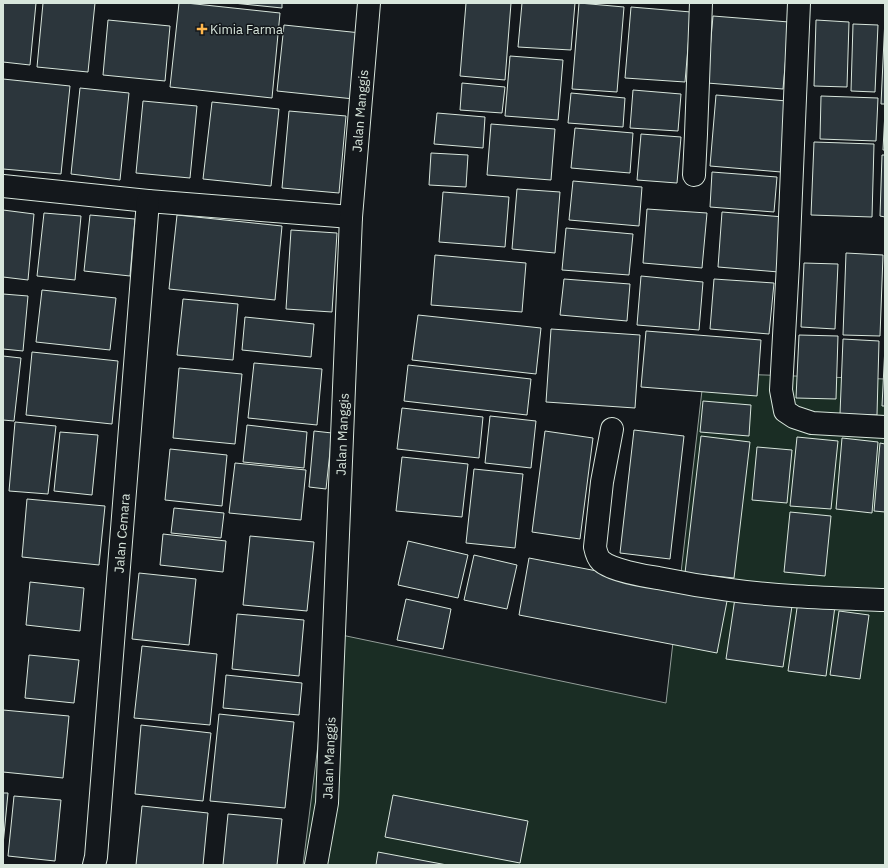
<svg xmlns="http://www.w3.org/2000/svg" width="888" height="868" viewBox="0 0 888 868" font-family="'IBM Plex Sans',sans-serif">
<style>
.green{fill:#1a2d24;stroke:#939e99}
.building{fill:#2c363c;stroke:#d8e6dc}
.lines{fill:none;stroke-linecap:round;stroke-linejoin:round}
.minor-casing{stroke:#d8e6dc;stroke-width:24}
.tertiary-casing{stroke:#d8e6dc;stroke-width:24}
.minor{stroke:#14181c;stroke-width:22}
.tertiary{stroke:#14181c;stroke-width:22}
.poi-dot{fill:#ffb74d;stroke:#14181c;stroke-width:1.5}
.labels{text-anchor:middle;stroke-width:3;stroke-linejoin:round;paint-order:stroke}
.poi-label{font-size:13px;fill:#d8e6dc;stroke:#14181c;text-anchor:start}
.street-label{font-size:13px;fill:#d8e6dc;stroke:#14181c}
</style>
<rect width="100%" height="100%" fill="#14181c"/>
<!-- green -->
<polygon class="green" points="704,373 885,379 885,865 303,865 332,633 666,703"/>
<!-- building -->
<g class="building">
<polygon points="3,3 36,3 30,65 3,62"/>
<polygon points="43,3 95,3 88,72 37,67"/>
<polygon points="179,3 186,3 280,13 272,98 170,87"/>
<polygon points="233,3 282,3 282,8"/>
<polygon points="466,3 511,3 505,80 460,76"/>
<polygon points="522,3 575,3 571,50 518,47"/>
<polygon points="579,3 624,7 617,92 572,89"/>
<polygon points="631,7 691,12 685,82 625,78"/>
<polygon points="713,16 789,22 783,89 707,83"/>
<polygon points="885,18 885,104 881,104"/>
<polygon points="108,20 170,26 165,81 103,75"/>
<polygon points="816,20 849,22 847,87 814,86"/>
<polygon points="853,24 878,25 875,92 851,91"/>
<polygon points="284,25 361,33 354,99 277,91"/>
<polygon points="510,56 563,60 558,120 505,116"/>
<polygon points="3,79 70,86 61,174 3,169"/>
<polygon points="462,83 505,87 502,113 460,110"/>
<polygon points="80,88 129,93 120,180 71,174"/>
<polygon points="633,90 681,94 678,131 630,128"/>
<polygon points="571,93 625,98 623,127 568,123"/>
<polygon points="716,95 787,101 781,172 710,166"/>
<polygon points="821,96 878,98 876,141 820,139"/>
<polygon points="143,101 197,106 190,178 136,173"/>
<polygon points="212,102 279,109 271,186 203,179"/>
<polygon points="289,111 346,116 339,193 282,188"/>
<polygon points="885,111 885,150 883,150"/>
<polygon points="437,113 485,117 483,148 434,144"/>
<polygon points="491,124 555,129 551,180 487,175"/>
<polygon points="575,128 633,133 630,173 571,168"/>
<polygon points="641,134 681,137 677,183 637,180"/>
<polygon points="814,142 874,144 872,217 811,215"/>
<polygon points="431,153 468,155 466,187 429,185"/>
<polygon points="882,155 885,155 885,217 880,216"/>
<polygon points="712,172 777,177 774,212 710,207"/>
<polygon points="573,181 642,187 639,226 569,220"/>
<polygon points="517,189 560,192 555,253 512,249"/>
<polygon points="443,192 509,197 505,247 439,242"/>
<polygon points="647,209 707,213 702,268 643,263"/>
<polygon points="3,210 34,214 28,280 3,277"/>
<polygon points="722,212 784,217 779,272 718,267"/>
<polygon points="44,213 81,216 75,280 37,276"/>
<polygon points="90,215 135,219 130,276 84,271"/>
<polygon points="177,215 282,226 275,300 169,289"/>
<polygon points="566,228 633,234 629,275 562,270"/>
<polygon points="291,230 337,233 332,312 286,309"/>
<polygon points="846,253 883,255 880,336 843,335"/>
<polygon points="435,255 526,263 522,312 431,305"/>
<polygon points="804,263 838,264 835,329 801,327"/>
<polygon points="641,276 703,282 699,330 637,325"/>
<polygon points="564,279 630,284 627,321 560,315"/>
<polygon points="714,279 774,283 769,334 710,329"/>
<polygon points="42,290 116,298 110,350 36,342"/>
<polygon points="3,294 28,296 23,351 3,349"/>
<polygon points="183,299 238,304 233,360 177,355"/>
<polygon points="418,315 541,328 536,374 412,360"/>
<polygon points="245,317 314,324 311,357 242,350"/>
<polygon points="551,329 640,335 635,408 546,402"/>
<polygon points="646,331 761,340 757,396 641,387"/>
<polygon points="799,335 838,336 836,399 796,398"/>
<polygon points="843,339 879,341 877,415 840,414"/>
<polygon points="885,346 885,406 882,406"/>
<polygon points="32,352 118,361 112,424 26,415"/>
<polygon points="3,356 21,358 14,421 3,420"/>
<polygon points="254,363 322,369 317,425 248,418"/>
<polygon points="408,365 531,379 527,415 404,401"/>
<polygon points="179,368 242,374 235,444 173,438"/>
<polygon points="703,401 751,405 749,436 700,432"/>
<polygon points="402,408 483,417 479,458 397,449"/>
<polygon points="490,416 536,421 531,468 485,463"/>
<polygon points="15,422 56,426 48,494 9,491"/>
<polygon points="247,425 307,432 304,468 243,462"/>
<polygon points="634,430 684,436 670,559 620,553"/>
<polygon points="314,431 332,433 326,489 309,487"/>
<polygon points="545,431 593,438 580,539 532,532"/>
<polygon points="60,432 98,435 92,495 54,491"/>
<polygon points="701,436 750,442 734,578 685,573"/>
<polygon points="797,437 838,441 831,509 790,506"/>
<polygon points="842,438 878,442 872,513 836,509"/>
<polygon points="880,443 885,444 885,512 874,511"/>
<polygon points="757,447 792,450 787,503 752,500"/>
<polygon points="170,449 227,455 222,506 165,500"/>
<polygon points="402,457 468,464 462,517 396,511"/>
<polygon points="235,463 306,470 301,520 229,513"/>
<polygon points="474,469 523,474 515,548 466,543"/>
<polygon points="27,499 105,506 99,565 22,557"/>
<polygon points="174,508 224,513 221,538 171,533"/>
<polygon points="790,512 831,516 825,576 784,572"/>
<polygon points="163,534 226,541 223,572 160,565"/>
<polygon points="250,536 314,542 307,611 243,605"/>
<polygon points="408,541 468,555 458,598 398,585"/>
<polygon points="474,555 517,565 507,609 464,600"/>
<polygon points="529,558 728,596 717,653 519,615"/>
<polygon points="139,573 196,579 189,645 132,639"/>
<polygon points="30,582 84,588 80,631 26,625"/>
<polygon points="735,598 792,606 783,667 726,659"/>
<polygon points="406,599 451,609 443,649 397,640"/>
<polygon points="798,601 835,606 826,676 788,671"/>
<polygon points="839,611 869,615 860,679 830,675"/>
<polygon points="237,614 304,620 299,676 232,669"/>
<polygon points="142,646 217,654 210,725 134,718"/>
<polygon points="29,655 79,660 74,703 25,698"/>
<polygon points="226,675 302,683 299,715 223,708"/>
<polygon points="3,710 69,716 63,778 3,772"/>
<polygon points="219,714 294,722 285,808 210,801"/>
<polygon points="141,725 211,733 203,801 135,794"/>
<polygon points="3,793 8,793 3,845"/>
<polygon points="393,795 528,821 520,863 385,837"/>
<polygon points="14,796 61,800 55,861 8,856"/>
<polygon points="142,806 208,813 203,865 136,865"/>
<polygon points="228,814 282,819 277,865 223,865"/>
<polygon points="378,852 447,865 376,865"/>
</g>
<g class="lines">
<!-- minor casing -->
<g class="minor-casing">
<g id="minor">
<polyline points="799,3 788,264 781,390 785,411 794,417 812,423 885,427"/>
<polyline points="694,175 696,134 701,3"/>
<polyline points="3,186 148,201 351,217"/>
<path d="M612 429 602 482 595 547C596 552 597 557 601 561 611 570 644 576 658 578 682 583 706 587 730 590 781 597 834 598 885 600"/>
<path id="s1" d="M94 865 96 857 148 201"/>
</g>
</g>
<!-- tertiary casing -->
<g class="tertiary-casing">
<g id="tertiary">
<path id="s2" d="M316 865 327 803 351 217 369 3"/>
</g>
</g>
<!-- minor -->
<use href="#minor" class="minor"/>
<!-- tertiary -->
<use href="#tertiary" class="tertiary"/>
</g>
<!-- markers -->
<path class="poi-dot" d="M200 23h4v4h4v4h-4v4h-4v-4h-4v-4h4z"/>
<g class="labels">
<!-- poi labels -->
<g class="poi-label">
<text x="210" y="34">Kimia Farma</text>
</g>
<!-- street labels -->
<g class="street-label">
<text dy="5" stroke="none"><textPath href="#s2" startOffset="756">Jalan Manggis</textPath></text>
<text dy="5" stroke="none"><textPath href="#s2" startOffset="432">Jalan Manggis</textPath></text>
<text dy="5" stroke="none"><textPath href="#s1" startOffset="333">Jalan Cemara</textPath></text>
<text dy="5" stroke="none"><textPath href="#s2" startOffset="108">Jalan Manggis</textPath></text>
</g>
</g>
<!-- border -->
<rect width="888" height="868" fill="none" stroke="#d8e6dc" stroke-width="8"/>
</svg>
